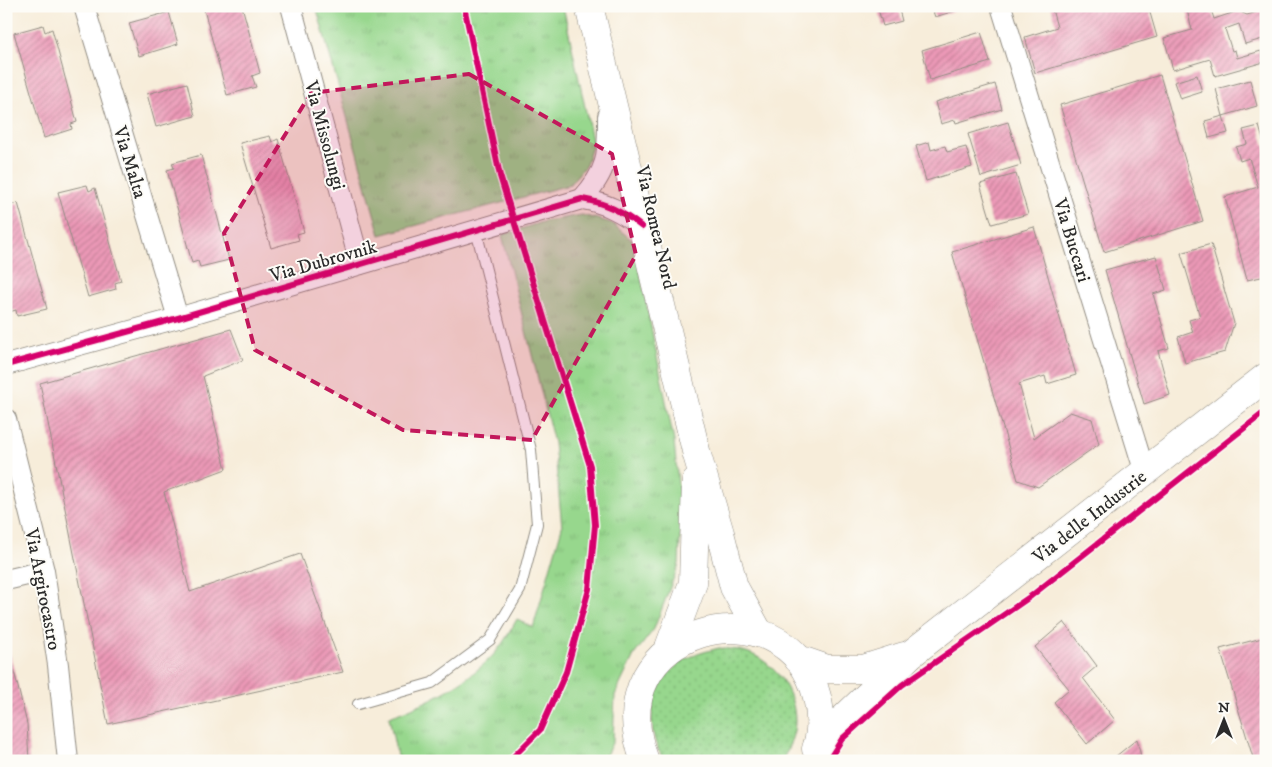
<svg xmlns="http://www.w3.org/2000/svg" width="1272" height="767" viewBox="0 0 1272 767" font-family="'IM FELL DW Pica',serif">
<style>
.grass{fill:url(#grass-dots);stroke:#61815c}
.park{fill:url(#park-tufts);stroke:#61815c}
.building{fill:url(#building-hatch)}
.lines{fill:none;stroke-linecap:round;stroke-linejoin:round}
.lane-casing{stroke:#918c82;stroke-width:12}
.street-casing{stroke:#918c82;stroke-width:22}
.secondary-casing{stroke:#918c82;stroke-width:29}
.lane{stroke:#fff;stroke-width:10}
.street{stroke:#fff;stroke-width:20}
.secondary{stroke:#fff;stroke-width:28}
.cycleway-casing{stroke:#fdfcf7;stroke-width:9}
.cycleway{stroke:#d6006c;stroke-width:6}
.marked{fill:#c2185b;fill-opacity:0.2;stroke:#c2185b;stroke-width:4;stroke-dasharray:10 6;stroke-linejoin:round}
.labels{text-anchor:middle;stroke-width:4;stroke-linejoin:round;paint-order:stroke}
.street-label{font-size:19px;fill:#2b2b2b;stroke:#fdfcf7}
</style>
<defs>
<pattern id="grass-dots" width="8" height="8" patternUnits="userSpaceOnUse" patternTransform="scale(1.25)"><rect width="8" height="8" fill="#97d78d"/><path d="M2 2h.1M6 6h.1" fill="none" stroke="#82b97a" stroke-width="1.8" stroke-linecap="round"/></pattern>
<pattern id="park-tufts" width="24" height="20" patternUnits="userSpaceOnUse" patternTransform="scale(1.25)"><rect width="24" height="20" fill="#97d78d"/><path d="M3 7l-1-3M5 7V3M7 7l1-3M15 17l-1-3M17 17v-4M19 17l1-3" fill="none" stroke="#82b97a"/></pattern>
<pattern id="building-hatch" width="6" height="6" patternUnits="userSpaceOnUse" patternTransform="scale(1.25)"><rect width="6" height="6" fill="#ec99b7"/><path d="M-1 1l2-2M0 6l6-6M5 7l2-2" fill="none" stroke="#bf7d95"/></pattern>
</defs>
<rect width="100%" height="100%" fill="#fdfcf7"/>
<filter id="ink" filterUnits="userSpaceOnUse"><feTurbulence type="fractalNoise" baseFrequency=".02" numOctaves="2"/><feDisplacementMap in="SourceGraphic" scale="10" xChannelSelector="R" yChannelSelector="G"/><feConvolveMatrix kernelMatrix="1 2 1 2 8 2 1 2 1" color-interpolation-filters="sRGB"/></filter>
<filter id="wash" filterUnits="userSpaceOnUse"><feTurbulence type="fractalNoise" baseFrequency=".0096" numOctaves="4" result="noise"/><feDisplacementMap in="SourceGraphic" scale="20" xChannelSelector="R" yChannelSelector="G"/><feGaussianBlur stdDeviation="1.12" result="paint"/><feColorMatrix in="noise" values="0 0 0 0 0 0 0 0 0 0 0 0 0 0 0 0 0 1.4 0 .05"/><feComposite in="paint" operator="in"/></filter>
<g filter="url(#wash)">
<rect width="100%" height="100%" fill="#f7edda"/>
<!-- grass -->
<path class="grass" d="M719 648C727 649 735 649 743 651 773 659 795 690 795 721 795 735 788 749 782 761H665C644 732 649 689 676 666 689 655 704 652 719 648Z"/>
<!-- park -->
<g class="park">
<polygon points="316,6 563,6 593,144 586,165 569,185 380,235"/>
<path d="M582 215 612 223 634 242 674 441 681 516 679 564 654 629 634 655 615 695 613 741 603 761H398L389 717C425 704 470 682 496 652 504 642 511 630 517 619L533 628 562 527 554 443 502 235 545 221Z"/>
</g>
<g id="blocks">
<!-- building -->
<g class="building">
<polygon points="203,6 242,6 260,73 252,76 256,87 227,95"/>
<polygon points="877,6 898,6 902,21 883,26"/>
<polygon points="931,6 967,6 967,7 935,17"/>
<polygon points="1051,6 1148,6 1157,37 1035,73 1025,37 1057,27"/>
<polygon points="1186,6 1210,6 1214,19 1238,11 1247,15 1266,9 1266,38 1245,44 1239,24 1225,29 1232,51 1235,50 1237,58 1261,51 1264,62 1215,76 1210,59 1173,70 1164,38 1192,30"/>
<polygon points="169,12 178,44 139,56 129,23"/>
<polygon points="43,25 45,32 52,29 77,122 71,124 72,129 44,138 14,33"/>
<polygon points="981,32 990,62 930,80 922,50"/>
<polygon points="1160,75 1203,221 1104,252 1060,105"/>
<polygon points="1197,75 1202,92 1180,99 1174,82"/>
<polygon points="1250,80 1257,106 1223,116 1228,133 1209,138 1205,121 1223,116 1216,89"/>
<polygon points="187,83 195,116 156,127 147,94"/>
<polygon points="995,84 1002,109 956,123 955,120 941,124 935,102"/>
<polygon points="1008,122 1021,165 981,177 968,134"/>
<polygon points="1259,126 1266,150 1266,206 1261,207 1266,226 1266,276 1247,280 1225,197 1258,187 1249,158 1240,161 1236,147 1247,144 1243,130"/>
<polygon points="270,136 272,142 278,139 304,232 297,234 299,240 271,248 240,143"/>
<polygon points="929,142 931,150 945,146 947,152 966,147 972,167 926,181 916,146"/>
<polygon points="201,155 229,260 200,267 198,261 192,263 167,170 174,168 172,163"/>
<polygon points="1016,174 1028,214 992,224 980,184"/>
<polygon points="87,185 89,191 95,188 121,281 115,283 116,289 88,297 58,192"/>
<polygon points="18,203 47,309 17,316 16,310 9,312 6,302 6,207"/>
<polygon points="1034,227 1076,375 1047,384 1045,376 1019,384 1034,438 1070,412 1092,419 1099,444 1038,487 1018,480 952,252"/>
<polygon points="1211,244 1234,323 1225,352 1185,363 1178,337 1193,332 1189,320 1200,317 1181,253"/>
<polygon points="1156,256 1166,290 1153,294 1169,348 1158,351 1170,395 1144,404 1105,270"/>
<polygon points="231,329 243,360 203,376 226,469 164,492 190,592 300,554 343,672 108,724 40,383"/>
<polygon points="1064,622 1097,666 1083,678 1115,720 1087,744 1054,702 1069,689 1035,647"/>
<polygon points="1266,637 1266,761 1254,761 1220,649"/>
<polygon points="6,638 27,724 29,761 6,761"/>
<polygon points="1137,739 1142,761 1110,761"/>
</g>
</g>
</g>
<g filter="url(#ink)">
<use href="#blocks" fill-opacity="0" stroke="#918c82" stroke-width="1"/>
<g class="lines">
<!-- lane casing -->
<g class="lane-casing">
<polyline id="lane" points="358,704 432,683 490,640 520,590 537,524 531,450 476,230"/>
</g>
<!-- street casing -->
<g class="street-casing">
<g id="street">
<polyline points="84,6 178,318"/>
<polyline points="291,6 360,264"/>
<polyline points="1001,6 1145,473"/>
<path d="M582 199C609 169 608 155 608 116"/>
<path d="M6 365 178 318 582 199C606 203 623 212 642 227"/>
<polyline points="6,419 44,571 58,665 68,761"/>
<polyline points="6,580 44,571"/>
</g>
</g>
<!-- secondary casing -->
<g class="secondary-casing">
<g id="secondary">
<polyline points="589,6 697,455 720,533 734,587 759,633"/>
<polyline points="668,650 693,583 696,481"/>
<polyline points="798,659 827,669 863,669 904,656"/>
<polyline points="818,743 911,654 1266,377"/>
<path d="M645 761C593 627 788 577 817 697 821 713 822 732 816 749"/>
</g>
</g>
<!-- lane -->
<use href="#lane" class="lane"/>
<!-- street -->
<use href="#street" class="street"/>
<!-- secondary -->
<use href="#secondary" class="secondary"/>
<!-- cycleway casing -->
<g class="cycleway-casing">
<g id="cycleway">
<polyline points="464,6 500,176 590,466 595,525 589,589 566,672 540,730 509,761"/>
<path d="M6 365 178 318 582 199C606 203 623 212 642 227"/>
<polyline points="828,761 842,739 902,685 1031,596 1266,411"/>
</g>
</g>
<!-- cycleway -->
<use href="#cycleway" class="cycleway"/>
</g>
</g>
<!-- marked area -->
<path class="marked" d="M469 74 612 154 636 255 532 440 403 430 255 350 224 233 311 93Z"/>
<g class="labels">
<!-- street labels -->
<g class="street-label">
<text transform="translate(326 135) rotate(75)" y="7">Via Missolungi</text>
<text transform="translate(131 162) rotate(73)" y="7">Via Malta</text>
<text transform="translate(657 227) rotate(77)" y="7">Via Romea Nord</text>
<text transform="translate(1073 240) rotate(73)" y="7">Via Buccari</text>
<text transform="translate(323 260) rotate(-16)" y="7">Via Dubrovnik</text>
<text transform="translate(1089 516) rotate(-38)" y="7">Via delle Industrie</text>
<text transform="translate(44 589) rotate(79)" y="7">Via Argirocastro</text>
</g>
</g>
<!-- margin -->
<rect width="1272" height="767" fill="none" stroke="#fdfcf7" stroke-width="25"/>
<!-- north arrow -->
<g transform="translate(1224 720)" stroke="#fdfcf7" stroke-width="4" paint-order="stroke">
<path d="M0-4L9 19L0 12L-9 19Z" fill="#2b2b2b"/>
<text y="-8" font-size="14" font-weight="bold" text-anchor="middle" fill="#2b2b2b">N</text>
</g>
</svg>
